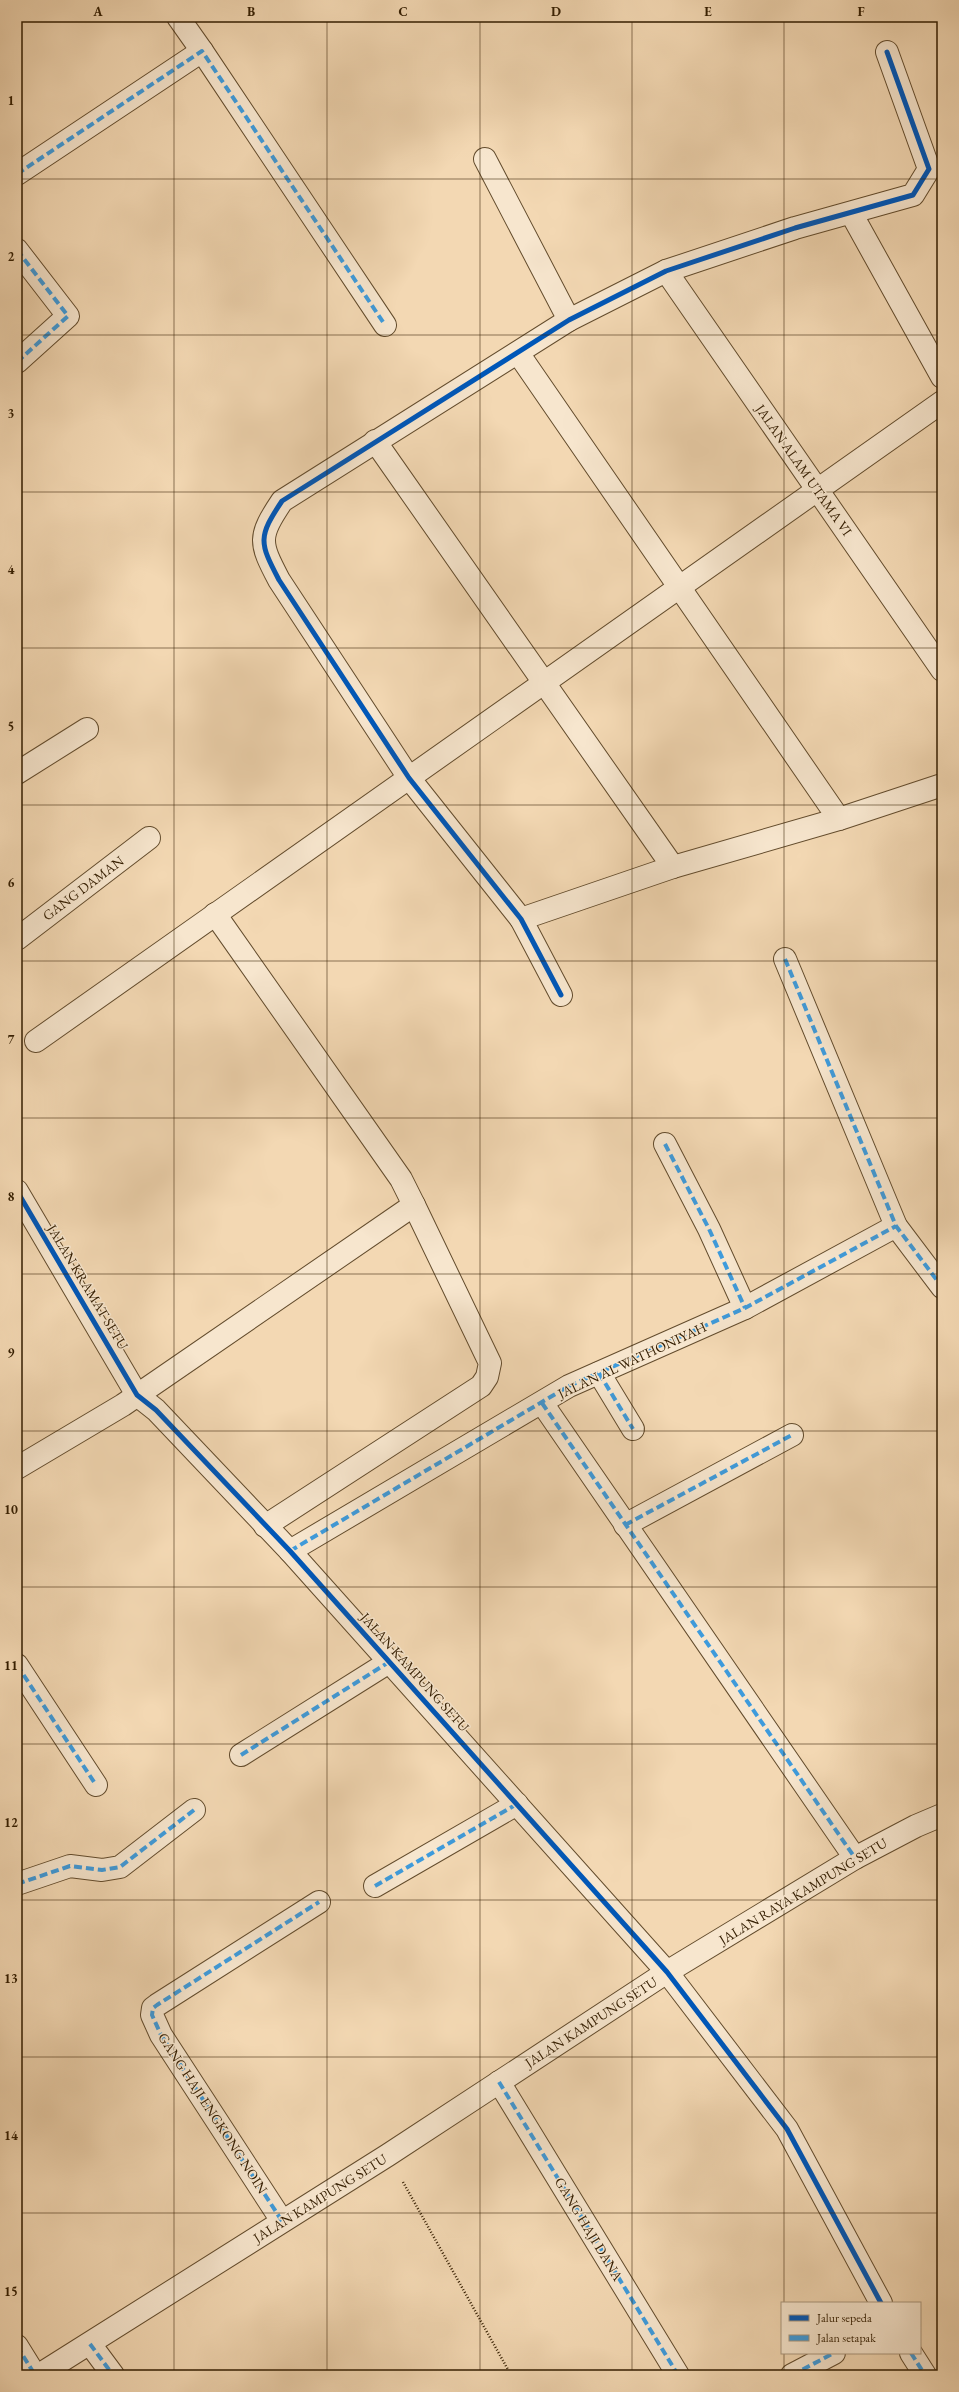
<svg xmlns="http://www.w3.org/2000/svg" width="959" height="2392" viewBox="0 0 959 2392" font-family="'EB Garamond',serif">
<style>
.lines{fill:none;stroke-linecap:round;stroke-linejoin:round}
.minor-casing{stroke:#634c2d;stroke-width:24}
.path{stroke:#331d00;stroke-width:2.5;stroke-dasharray:1 2;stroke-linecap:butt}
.minor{stroke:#f7e6ce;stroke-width:22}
.quiet{stroke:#3e9bdc;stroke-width:4;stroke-dasharray:8 4;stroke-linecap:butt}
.cycleway-casing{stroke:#f7e6ce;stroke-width:8}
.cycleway{stroke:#0057b8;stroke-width:5}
.grid{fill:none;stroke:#331d00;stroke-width:1;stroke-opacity:0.55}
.labels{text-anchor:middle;stroke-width:3;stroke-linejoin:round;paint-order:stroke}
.street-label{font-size:14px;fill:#331d00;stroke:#f7e6ce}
.neatline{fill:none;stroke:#331d00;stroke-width:1.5}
.grid-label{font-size:13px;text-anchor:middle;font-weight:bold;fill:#331d00}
</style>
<rect width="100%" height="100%" fill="#f3d8b3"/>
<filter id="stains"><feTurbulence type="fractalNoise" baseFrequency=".005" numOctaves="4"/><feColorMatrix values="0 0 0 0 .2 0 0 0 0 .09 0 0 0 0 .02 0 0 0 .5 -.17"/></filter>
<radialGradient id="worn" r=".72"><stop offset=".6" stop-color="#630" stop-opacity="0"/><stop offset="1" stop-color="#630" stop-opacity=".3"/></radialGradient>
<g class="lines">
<!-- minor casing -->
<g class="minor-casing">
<g id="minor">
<polyline points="178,17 202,51 385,325"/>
<polyline points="485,159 569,320"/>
<polyline points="17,174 202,51"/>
<polyline points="851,213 942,377"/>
<polyline points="17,250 68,316 17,362"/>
<polyline points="666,271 942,670"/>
<polyline points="518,353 839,819"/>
<polyline points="375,441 673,867"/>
<polyline points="17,773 87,729"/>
<polyline points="521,919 673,867 839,819 942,785"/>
<polyline points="17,939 149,838"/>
<polyline points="785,959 896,1226 942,1287"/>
<path d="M561 995 521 919 409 778 279 580C259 542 258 537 282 501L569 320 666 271 795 228 913 195 929 169 887 52"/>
<polyline points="36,1041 942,402"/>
<polyline points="665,1144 709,1229 745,1308"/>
<polyline points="17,1191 137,1395 156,1410 290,1551 667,1972 787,2129 881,2303"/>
<polyline points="599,1373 633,1429"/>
<polyline points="542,1403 855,1858"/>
<polyline points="17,1468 123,1405 414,1205 401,1179 215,914"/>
<polyline points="625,1525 792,1435"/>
<polyline points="265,1526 481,1386 487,1377 490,1363 414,1205"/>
<polyline points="290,1551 569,1386 745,1308 896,1226"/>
<polyline points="17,1665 96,1785"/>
<polyline points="241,1755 389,1662"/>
<polyline points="17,1884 70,1866 102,1870 120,1867 194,1810"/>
<polyline points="375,1886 517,1804"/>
<polyline points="499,2082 678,2375"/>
<polyline points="282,2221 161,2035 152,2015 153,2008 157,2005 319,1902"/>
<polyline points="90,2344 113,2375"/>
<polyline points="17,2346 35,2375"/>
<polyline points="911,2353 925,2375"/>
<polyline points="39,2375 388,2155 667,1972 855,1858 916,1826 942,1815"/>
<polyline points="792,2375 834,2353"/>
</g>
</g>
<!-- path -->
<polyline class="path" points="403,2182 511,2375"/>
<!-- minor -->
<use href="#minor" class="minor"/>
<!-- quiet -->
<g class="quiet">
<polyline points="17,174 202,51 385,325"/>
<polyline points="17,250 68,316 17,362"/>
<polyline points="785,959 896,1226 942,1287"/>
<polyline points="665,1144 709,1229 745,1308"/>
<polyline points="599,1373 633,1429"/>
<polyline points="542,1403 855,1858"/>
<polyline points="625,1525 792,1435"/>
<polyline points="290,1551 569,1386 745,1308 896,1226"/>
<polyline points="17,1665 96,1785"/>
<polyline points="241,1755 389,1662"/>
<polyline points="17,1884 70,1866 102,1870 120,1867 194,1810"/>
<polyline points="375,1886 517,1804"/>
<polyline points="499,2082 678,2375"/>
<polyline points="282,2221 161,2035 152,2015 153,2008 157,2005 319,1902"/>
<polyline points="90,2344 113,2375"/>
<polyline points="17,2346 35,2375"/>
<polyline points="911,2353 925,2375"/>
<polyline points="792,2375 834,2353"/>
</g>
<!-- cycleway casing -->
<g class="cycleway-casing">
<g id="cycleway">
<path d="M561 995 521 919 409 778 279 580C259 542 258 537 282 501L569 320 666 271 795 228 913 195 929 169 887 52"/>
<polyline points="17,1191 137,1395 156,1410 290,1551 667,1972 787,2129 881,2303"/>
</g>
</g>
<!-- cycleway -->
<use href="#cycleway" class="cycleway"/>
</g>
<!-- grid -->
<path class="grid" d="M174 17V2375M327 17V2375M480 17V2375M632 17V2375M784 17V2303M17 179H942M17 335H942M17 492H942M17 648H942M17 805H942M17 961H942M17 1118H942M17 1274H942M17 1431H942M17 1587H942M17 1744H942M17 1900H942M17 2057H942M17 2213H942M784 2353V2375"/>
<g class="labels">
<!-- street labels -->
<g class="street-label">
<text transform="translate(804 470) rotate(55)" y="5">JALAN ALAM UTAMA VI</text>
<text transform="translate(83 888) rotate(-37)" y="5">GANG DAMAN</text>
<text transform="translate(88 1287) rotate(59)" y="5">JALAN KRAMAT SETU</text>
<text transform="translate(632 1360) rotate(-25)" y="5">JALAN AL WATHONIYAH</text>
<text transform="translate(415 1672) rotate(48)" y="5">JALAN KAMPUNG SETU</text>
<text transform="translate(803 1891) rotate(-31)" y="5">JALAN RAYA KAMPUNG SETU</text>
<text transform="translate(591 2022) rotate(-33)" y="5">JALAN KAMPUNG SETU</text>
<text transform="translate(213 2113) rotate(57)" y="5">GANG HAJI ENGKONG NOIN</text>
<text transform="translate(320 2198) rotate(-32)" y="5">JALAN KAMPUNG SETU</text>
<text transform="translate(589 2229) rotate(59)" y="5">GANG HAJI DANA</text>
</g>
</g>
<!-- margin -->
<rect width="959" height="2392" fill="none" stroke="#f3d8b3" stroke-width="44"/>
<!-- legend -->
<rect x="781" y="2302" width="140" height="52" fill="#f7e6ce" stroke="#a9967c"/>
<rect x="789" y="2315" width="20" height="6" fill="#0057b8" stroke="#a9967c"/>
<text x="817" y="2322" font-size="12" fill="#331d00">Jalur sepeda</text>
<rect x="789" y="2335" width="20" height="6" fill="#3e9bdc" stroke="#a9967c"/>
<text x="817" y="2342" font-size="12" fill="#331d00">Jalan setapak</text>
<rect x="22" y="22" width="915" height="2348" class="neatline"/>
<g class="grid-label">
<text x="98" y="16">A</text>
<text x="251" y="16">B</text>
<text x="403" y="16">C</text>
<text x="556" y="16">D</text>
<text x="708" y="16">E</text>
<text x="861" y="16">F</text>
<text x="11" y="105">1</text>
<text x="11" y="261">2</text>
<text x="11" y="418">3</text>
<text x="11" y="574">4</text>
<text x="11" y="731">5</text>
<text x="11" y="887">6</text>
<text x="11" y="1044">7</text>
<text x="11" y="1201">8</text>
<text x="11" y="1357">9</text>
<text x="11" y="1514">10</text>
<text x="11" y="1670">11</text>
<text x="11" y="1827">12</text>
<text x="11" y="1983">13</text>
<text x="11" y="2140">14</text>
<text x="11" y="2296">15</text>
</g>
<rect width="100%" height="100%" filter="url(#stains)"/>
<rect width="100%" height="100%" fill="url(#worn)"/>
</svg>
